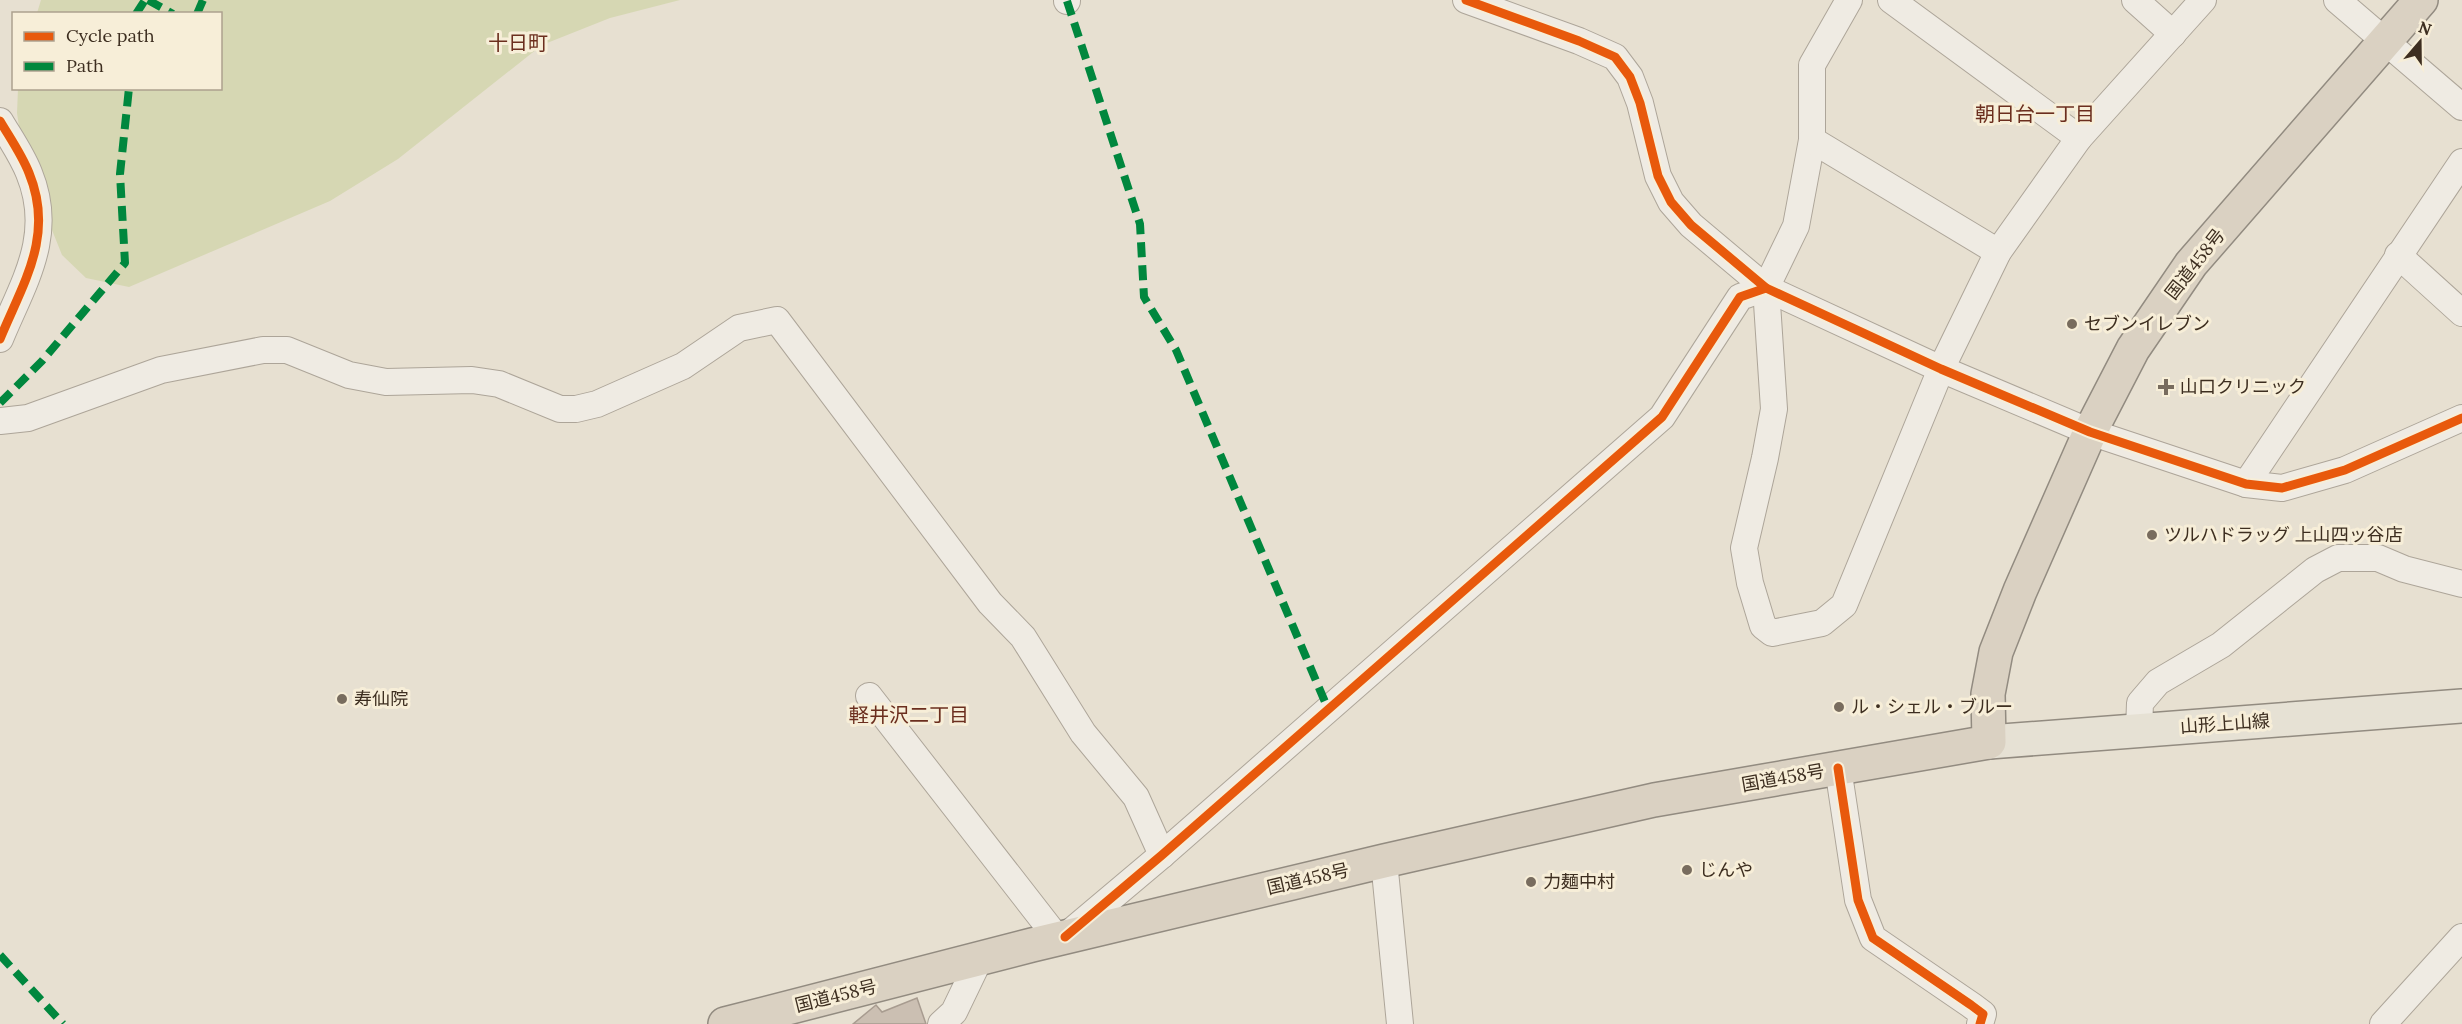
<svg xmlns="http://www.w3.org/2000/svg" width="2462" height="1024" viewBox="0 0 2462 1024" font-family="Lora,'Noto Sans JP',serif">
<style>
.green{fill:#d6d7b3}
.building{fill:#cbbfb2;stroke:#a89c90;stroke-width:1.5}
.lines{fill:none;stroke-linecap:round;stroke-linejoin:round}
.minor-casing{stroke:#ada599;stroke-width:28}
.major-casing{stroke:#928b80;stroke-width:36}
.highway-casing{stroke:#928b80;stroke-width:36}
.minor{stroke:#efebe3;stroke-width:26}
.major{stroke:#e6e1d4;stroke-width:33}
.highway{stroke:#dad1c2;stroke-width:33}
.quiet{stroke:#00873e;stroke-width:8;stroke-dasharray:15 8;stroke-linecap:butt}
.cycleway-casing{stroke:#f7eed8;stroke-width:13}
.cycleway{stroke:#e8590c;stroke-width:9}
.poi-dot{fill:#786c5e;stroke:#f7eed8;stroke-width:2}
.labels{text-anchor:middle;stroke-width:6;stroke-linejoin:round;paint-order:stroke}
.street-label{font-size:18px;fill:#3d2e20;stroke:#f7eed8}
.poi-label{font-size:18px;fill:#3d2e20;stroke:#f7eed8;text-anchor:start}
.neighbourhood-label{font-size:20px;fill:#6b2e1e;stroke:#f7eed8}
</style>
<rect width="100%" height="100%" fill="#e7e0d1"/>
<!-- green -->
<polygon class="green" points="41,0 680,0 610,18 542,45 398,159 330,201 129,287 86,278 62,255 24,160 17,113 18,89 220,88 220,14 37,13"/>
<!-- building -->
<polygon class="building" points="917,998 926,1024 853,1024 876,1005 882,1012"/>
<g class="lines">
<!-- minor casing -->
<g class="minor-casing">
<g id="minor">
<polyline points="1067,0 1067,1"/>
<polyline points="1466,0 1579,41 1615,57 1630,77 1640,103 1658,176 1671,202 1691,225 1766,288 1941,369 2090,432 2246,484 2282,488 2345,470 2462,418"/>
<polyline points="1849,0 1812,65 1812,140 1796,226 1766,288 1774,409 1765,458 1744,548 1750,583 1763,626 1772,633 1822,623 1844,605 1941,369 1998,252 2079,138 2203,0"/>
<polyline points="1891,0 2079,138"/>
<polyline points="2135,0 2173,34"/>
<polyline points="2337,0 2462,107"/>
<path d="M0 121C10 138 22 155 29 173 55 236 23 283 0 339"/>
<polyline points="1812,140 1998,252"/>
<polyline points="2398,255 2462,313"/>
<polyline points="0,421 28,418 161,370 263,350 287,350 349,375 386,382 472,380 499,384 560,409 576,409 597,404 683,366 739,328 777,320 990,603 1023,637 1083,733 1136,797 1162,855"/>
<polyline points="2246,484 2462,162"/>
<polyline points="869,696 1058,939"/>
<polyline points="2139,730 2140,703 2158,682 2221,645 2315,570 2338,558 2378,558 2404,569 2462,584"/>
<polyline points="1838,768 1858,900 1873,938 1971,1005 1983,1014 1980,1024"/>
<polyline points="1384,861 1400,1024"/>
<polyline points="1067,935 1162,855 1662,417 1740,297 1766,288"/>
<polyline points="941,1024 954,1012 980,958"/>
<polyline points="2383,1024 2462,937"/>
</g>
</g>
<!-- major casing -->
<g class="major-casing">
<polyline id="major" points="1989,742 2462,706"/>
</g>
<!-- highway casing -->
<g class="highway-casing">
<polyline id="highway" points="725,1024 1032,945 1384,861 1654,800 1989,742 1988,694 1996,652 2020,591 2090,432 2133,349 2191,264 2421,0"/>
</g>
<!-- minor -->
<use href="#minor" class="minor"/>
<!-- major -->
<use href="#major" class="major"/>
<!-- highway -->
<use href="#highway" class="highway"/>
<!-- quiet -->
<g class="quiet">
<polyline points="148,0 173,14"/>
<polyline points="1067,1 1140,224 1144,297 1176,350 1328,709"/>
<polyline points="136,14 145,0"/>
<polyline points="197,14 203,0"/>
<polyline points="0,403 42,361 125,263 120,174 129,88"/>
<polyline points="0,955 63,1024"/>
</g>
<!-- cycleway casing -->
<g class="cycleway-casing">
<g id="cycleway">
<polyline points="1466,0 1579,41 1615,57 1630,77 1640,103 1658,176 1671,202 1691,225 1766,288 1941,369 2090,432 2246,484 2282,488 2345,470 2462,418"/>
<path d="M0 121C10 138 22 155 29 173 55 236 23 283 0 339"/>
<polyline points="1838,768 1858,900 1873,938 1971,1005 1983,1014 1980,1024"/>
<polyline points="1065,937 1162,855 1662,417 1740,297 1766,288"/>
</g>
</g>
<!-- cycleway -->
<use href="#cycleway" class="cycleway"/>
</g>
<!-- markers -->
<g class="poi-dot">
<circle cx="2072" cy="324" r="6"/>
<path d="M2163 378h6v6h6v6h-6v6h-6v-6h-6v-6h6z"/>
<circle cx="2152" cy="535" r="6"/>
<circle cx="342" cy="699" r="6"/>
<circle cx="1839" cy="707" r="6"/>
<circle cx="1687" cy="870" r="6"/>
<circle cx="1531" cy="882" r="6"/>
</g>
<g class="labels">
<!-- street labels -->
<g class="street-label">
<text transform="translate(2195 264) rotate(-52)" y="6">国道458号</text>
<text transform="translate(2225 724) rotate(-4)" y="6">山形上山線</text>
<text transform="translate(1783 778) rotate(-10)" y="6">国道458号</text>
<text transform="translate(1308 879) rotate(-13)" y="6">国道458号</text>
<text transform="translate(836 996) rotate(-14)" y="6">国道458号</text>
</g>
<!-- poi labels -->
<g class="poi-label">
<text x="2084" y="330">セブンイレブン</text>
<text x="2180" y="393">山口クリニック</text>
<text x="2164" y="541">ツルハドラッグ 上山四ッ谷店</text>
<text x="354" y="705">寿仙院</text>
<text x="1851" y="713">ル・シェル・ブルー</text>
<text x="1699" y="876">じんや</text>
<text x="1543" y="888">力麺中村</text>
</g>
<!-- neighbourhood labels -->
<g class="neighbourhood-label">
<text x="518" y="50">十日町</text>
<text x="2035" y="121">朝日台一丁目</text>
<text x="909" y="722">軽井沢二丁目</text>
</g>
</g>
<!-- legend -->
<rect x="12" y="12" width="210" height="78" fill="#f7eed8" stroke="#ada18e" stroke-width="1.5"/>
<rect x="24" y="32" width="30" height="9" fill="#e8590c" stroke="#ada18e" stroke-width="1.5"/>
<text x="66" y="42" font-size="18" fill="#3d2e20">Cycle path</text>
<rect x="24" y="62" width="30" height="9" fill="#00873e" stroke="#ada18e" stroke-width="1.5"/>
<text x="66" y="72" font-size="18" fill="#3d2e20">Path</text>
<!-- north arrow -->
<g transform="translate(2420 42) rotate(20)" stroke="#f7eed8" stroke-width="4.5" paint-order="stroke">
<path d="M0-4.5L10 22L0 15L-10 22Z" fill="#3d2e20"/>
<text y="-9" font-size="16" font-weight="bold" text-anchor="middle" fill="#3d2e20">N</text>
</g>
</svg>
